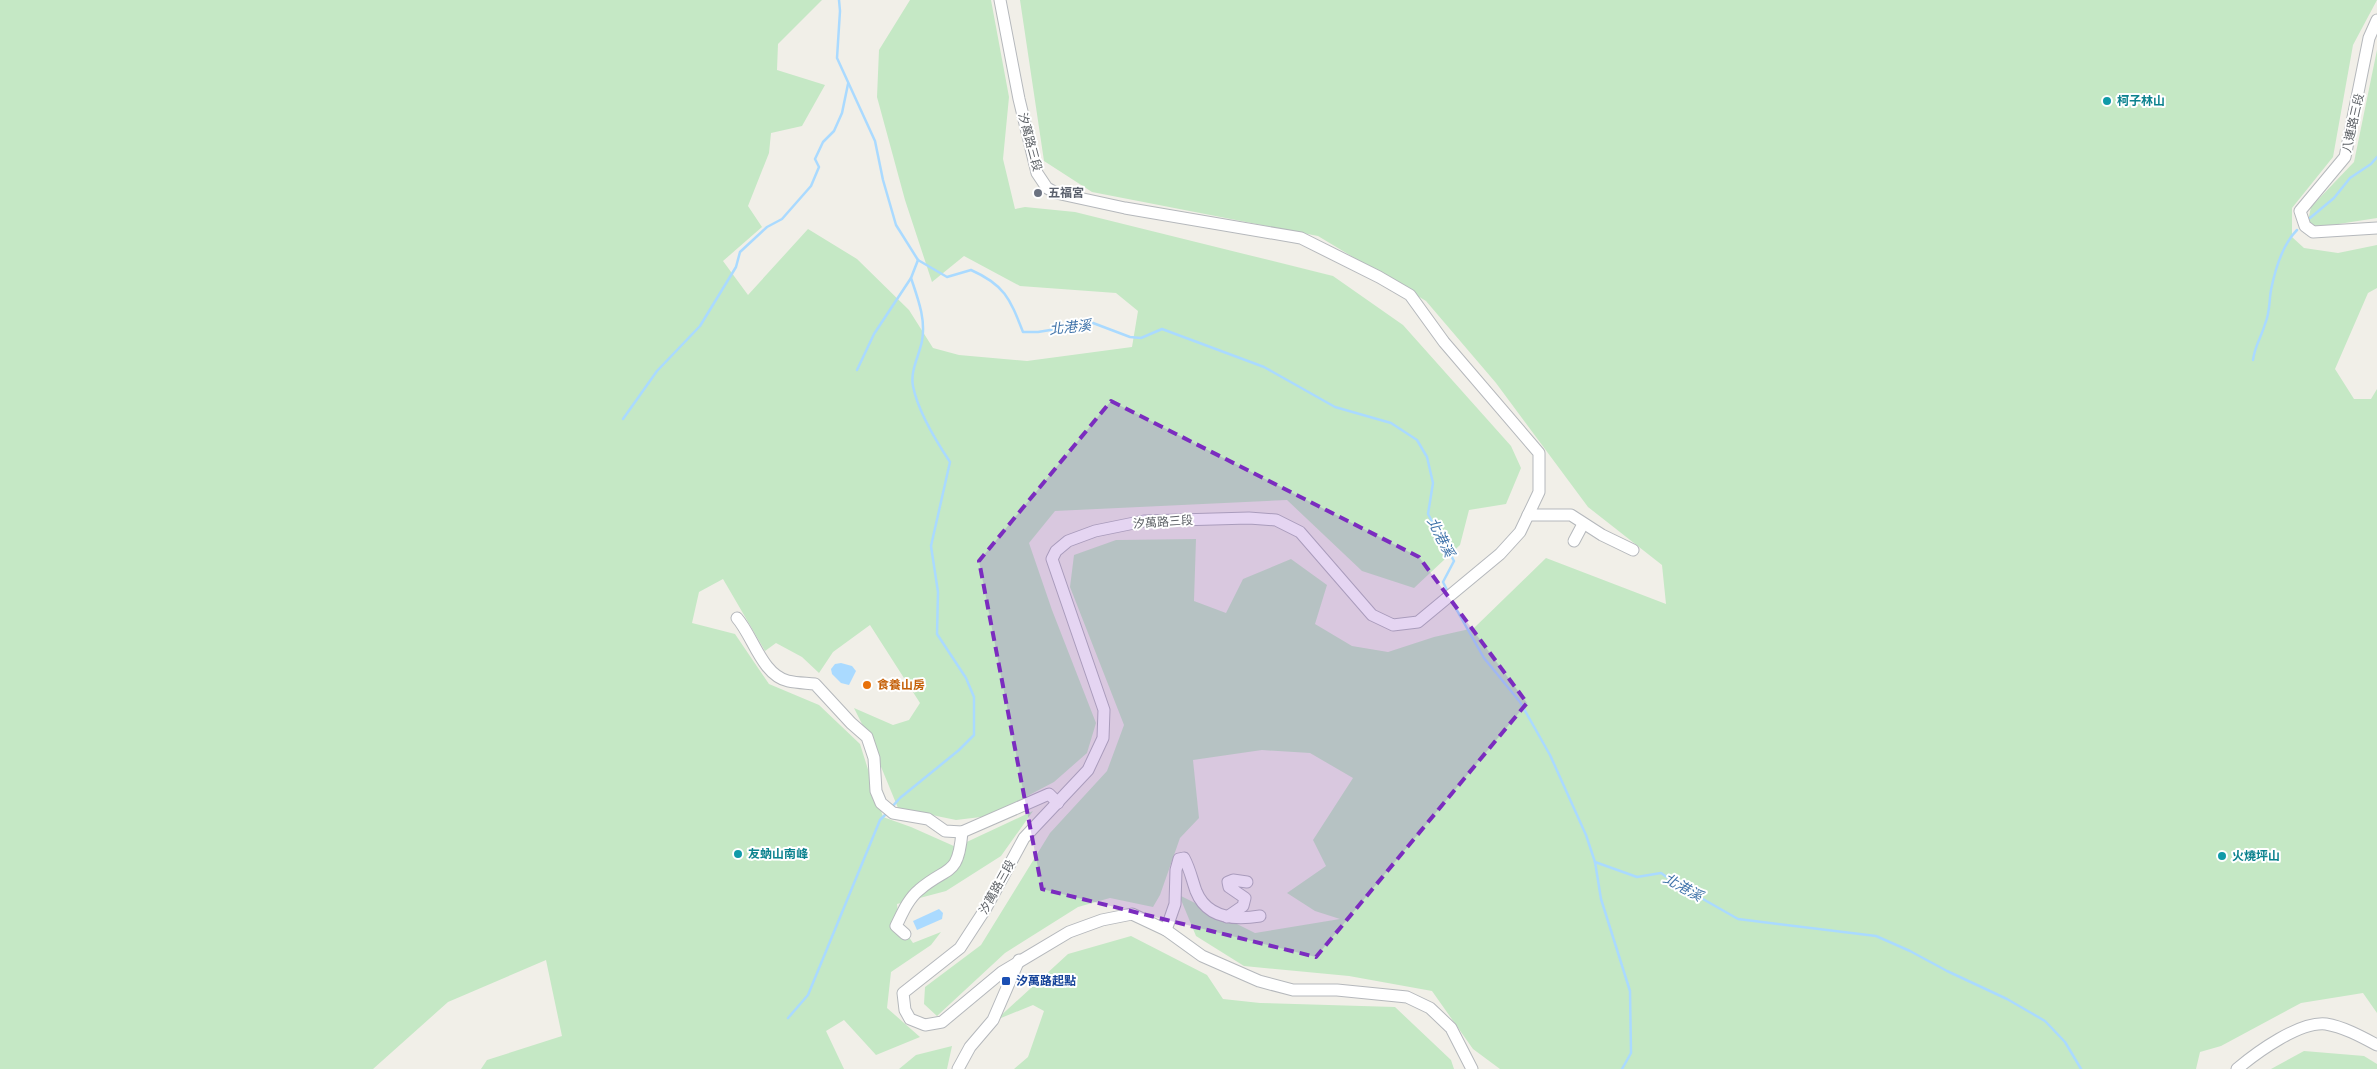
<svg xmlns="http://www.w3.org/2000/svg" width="2377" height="1069" viewBox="0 0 2377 1069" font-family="Lato,'Noto Sans TC',sans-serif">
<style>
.green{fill:#c5e8c5}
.water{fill:#aadaff}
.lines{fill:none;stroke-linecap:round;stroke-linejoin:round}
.stream{stroke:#aadaff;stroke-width:2.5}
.minor-casing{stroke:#b5b8bc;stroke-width:13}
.minor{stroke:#fff;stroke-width:11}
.marked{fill:#7b2cbf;fill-opacity:0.2;stroke:#7b2cbf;stroke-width:4;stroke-dasharray:10 6;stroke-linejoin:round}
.culture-dot{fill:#0f9aa8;stroke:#fff;stroke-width:2}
.worship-dot{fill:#6b7280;stroke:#fff;stroke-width:2}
.food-dot{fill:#e8710a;stroke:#fff;stroke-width:2}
.transit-dot{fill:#1a4fb4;stroke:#fff;stroke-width:2}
.labels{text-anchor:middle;stroke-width:4;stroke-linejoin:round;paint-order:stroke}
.culture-label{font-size:12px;font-weight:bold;fill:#0d838f;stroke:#fff;text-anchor:start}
.street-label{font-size:12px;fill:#5f6368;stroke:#fff}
.worship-label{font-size:12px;font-weight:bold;fill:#5b616d;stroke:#fff;text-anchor:start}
.food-label{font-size:12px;font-weight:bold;fill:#c56008;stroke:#fff;text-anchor:start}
.transit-label{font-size:12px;font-weight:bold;fill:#164399;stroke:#fff;text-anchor:start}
.water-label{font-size:14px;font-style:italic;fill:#4174aa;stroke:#fff}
</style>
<rect width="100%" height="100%" fill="#f1efe8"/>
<!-- green -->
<g class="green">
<polygon points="0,0 822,0 778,44 777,70 825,85 802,126 771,133 769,153 748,206 762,227 723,261 748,295 808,229 857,259 909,310 933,348 959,355 1027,361 1132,347 1138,311 1116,293 1020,286 964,256 932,282 905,200 877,97 879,50 910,0 991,0 1009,97 1003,159 1015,209 1025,207 1075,212 1333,276 1403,325 1511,446 1521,468 1506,504 1469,510 1460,545 1414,588 1362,571 1287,500 1055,511 1029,543 1052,610 1096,723 1087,753 1054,782 989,816 956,820 898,808 870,740 854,708 893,725 909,720 920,703 870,625 833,652 819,673 802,657 776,643 765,651 723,579 699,592 692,623 735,634 769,684 819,705 860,744 883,817 911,827 956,847 1033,811 1001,856 946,891 897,904 899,923 913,943 941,932 931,945 891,972 887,1008 920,1037 876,1055 844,1020 826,1031 844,1069 481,1069 487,1060 562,1036 546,960 448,1002 373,1069 0,1069"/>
<polygon points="1020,0 2377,0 2353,45 2333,157 2292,208 2292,237 2304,248 2338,253 2377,245 2377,288 2368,293 2335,369 2354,399 2371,399 2377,389 2377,1013 2363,993 2301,1003 2221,1046 2200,1052 2196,1069 1500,1069 1473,1049 1432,991 1349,976 1244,966 1196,936 1179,895 1255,933 1340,919 1315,911 1287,893 1326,866 1313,840 1353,778 1310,753 1262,750 1193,760 1199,818 1180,838 1160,895 1153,907 1110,898 1078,907 1005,953 937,1016 924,1004 925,987 981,945 1050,833 1107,771 1124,725 1070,587 1074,555 1116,540 1196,539 1194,601 1226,613 1243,579 1291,559 1327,585 1315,624 1352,646 1388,652 1434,637 1474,628 1546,558 1666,604 1662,565 1588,507 1496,383 1426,301 1318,236 1092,192 1044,161"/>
<polygon points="2377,50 2377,218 2313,228 2308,221 2311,207 2354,162"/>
<polygon points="1131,936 1207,975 1223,999 1260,1003 1395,1007 1451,1060 1454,1069 1014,1069 1028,1057 1044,1011 1033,1005 996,1020 1068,954"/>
<polygon points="952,1046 947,1069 899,1069 916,1055"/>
<polygon points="2304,1051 2364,1056 2377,1064 2377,1069 2271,1069"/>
</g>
<!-- water -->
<g class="water">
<polygon points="841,663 852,666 856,671 849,685 841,683 832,674 831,669 835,664"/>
<polygon points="939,909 943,913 942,919 917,930 913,921"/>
</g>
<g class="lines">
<!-- stream -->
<g class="stream">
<path d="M839 0 840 11 837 58 875 141 883 180 896 225 918 260 947 277 971 270C1005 285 1010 299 1023 332H1038L1093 323 1130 337 1141 338 1162 329 1264 367 1335 407 1391 423 1417 440 1427 457 1433 483 1428 514 1454 561 1443 582 1448 592"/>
<polyline points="2310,218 2334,198 2350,178 2371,164 2377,157"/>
<path d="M2253 360C2255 345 2261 338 2265 324 2270 313 2269 301 2271 290 2275 270 2283 244 2297 230"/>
<polyline points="857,370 874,334 911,278"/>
<polyline points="623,419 657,371 700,326 736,267 740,252 767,227 782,219 811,186 819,167 815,159 823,142 834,131 842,113 848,84"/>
<polyline points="1451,600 1484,658 1520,702 1550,755 1586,835 1595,862 1637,877 1661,873 1680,886 1738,919 1876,936 1910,951 1947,971 2007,999 2045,1021 2065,1042 2081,1069"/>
<path d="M891 808 900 798 959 750 974 735V697L966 678 937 634 938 592 931 546 950 462C936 441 918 412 913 386 910 371 919 356 922 341 926 319 918 299 911 278L918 260"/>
<polyline points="1595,862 1601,899 1630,991 1631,1053 1622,1069"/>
<polyline points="788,1018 808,995 880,820 888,812"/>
</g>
<!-- minor casing -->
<g class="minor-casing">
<g id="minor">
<polyline points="1000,0 1019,99 1037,173 1047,188 1056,193 1125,208 1301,238 1379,277 1410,295 1444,342 1539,453 1539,492 1520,532 1500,554 1418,622 1393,625 1372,615 1300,532 1276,520 1249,518 1144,521 1095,531 1068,541 1056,551 1052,559 1104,710 1103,738 1088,770 1024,838 986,908 960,948 903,993 905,1010 910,1019 925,1025 942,1022 1002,972 1069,932 1102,920 1132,914 1166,930 1202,956 1259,981 1293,990 1337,990 1407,997 1430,1008 1451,1028 1472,1069"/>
<polyline points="2377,20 2369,38 2345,157 2300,211 2305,226 2313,232 2377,228"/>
<polyline points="1528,515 1571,515 1602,535 1633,550"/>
<polyline points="1574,541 1583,524"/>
<path d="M737 618C753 636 762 675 788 681 797 683 806 683 815 684L851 723 867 737 874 758 876 791 881 803 893 813 928 819 945 831 962 832 1049 794 1058 803"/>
<polyline points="1227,917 1243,906 1245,898 1229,887 1228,882 1233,880 1247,882"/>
<path d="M1166 930 1175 904 1176 870 1179 859 1184 858C1190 869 1192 880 1196 891 1207 919 1236 920 1260 916"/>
<path d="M905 934 896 926C902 914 908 899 919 890 948 865 958 878 962 832"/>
<polyline points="958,1069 970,1047 993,1020 1019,960"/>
<path d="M2237 1069C2257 1052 2300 1021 2326 1024 2344 1027 2362 1037 2377 1045"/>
</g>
</g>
<!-- minor -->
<use href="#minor" class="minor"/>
</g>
<!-- marked area -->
<path class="marked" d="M1111 401 1419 557 1527 703 1316 957 1042 889 979 561Z"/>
<!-- markers -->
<g class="culture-dot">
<circle cx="2107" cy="101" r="5"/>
<circle cx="738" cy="854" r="5"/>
<circle cx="2222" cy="856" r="5"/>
</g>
<circle class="worship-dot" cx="1038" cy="193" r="5"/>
<circle class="food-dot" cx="867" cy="685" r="5"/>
<rect class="transit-dot" x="1001" y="976" width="10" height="10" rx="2.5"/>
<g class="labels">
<!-- culture labels -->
<g class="culture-label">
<text x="2117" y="105">柯子林山</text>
<text x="748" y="858">友蚋山南峰</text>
<text x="2232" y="860">火燒坪山</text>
</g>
<!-- street labels -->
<g class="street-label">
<text transform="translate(2353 123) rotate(-77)" y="4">八連路三段</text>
<text transform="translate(1030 142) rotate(75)" y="4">汐萬路三段</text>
<text transform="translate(1163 522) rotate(-4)" y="4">汐萬路三段</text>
<text transform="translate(997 887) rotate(-61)" y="4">汐萬路三段</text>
</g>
<!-- worship labels -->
<g class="worship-label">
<text x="1048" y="197">五福宮</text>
</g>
<!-- food labels -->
<g class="food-label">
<text x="877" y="689">食養山房</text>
</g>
<!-- transit labels -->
<g class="transit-label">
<text x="1016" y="985">汐萬路起點</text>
</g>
<!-- water labels -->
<g class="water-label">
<text transform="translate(1070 327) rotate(-6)" y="5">北港溪</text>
<text transform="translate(1441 537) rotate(63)" y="5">北港溪</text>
<text transform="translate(1683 887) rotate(29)" y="5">北港溪</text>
</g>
</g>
</svg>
